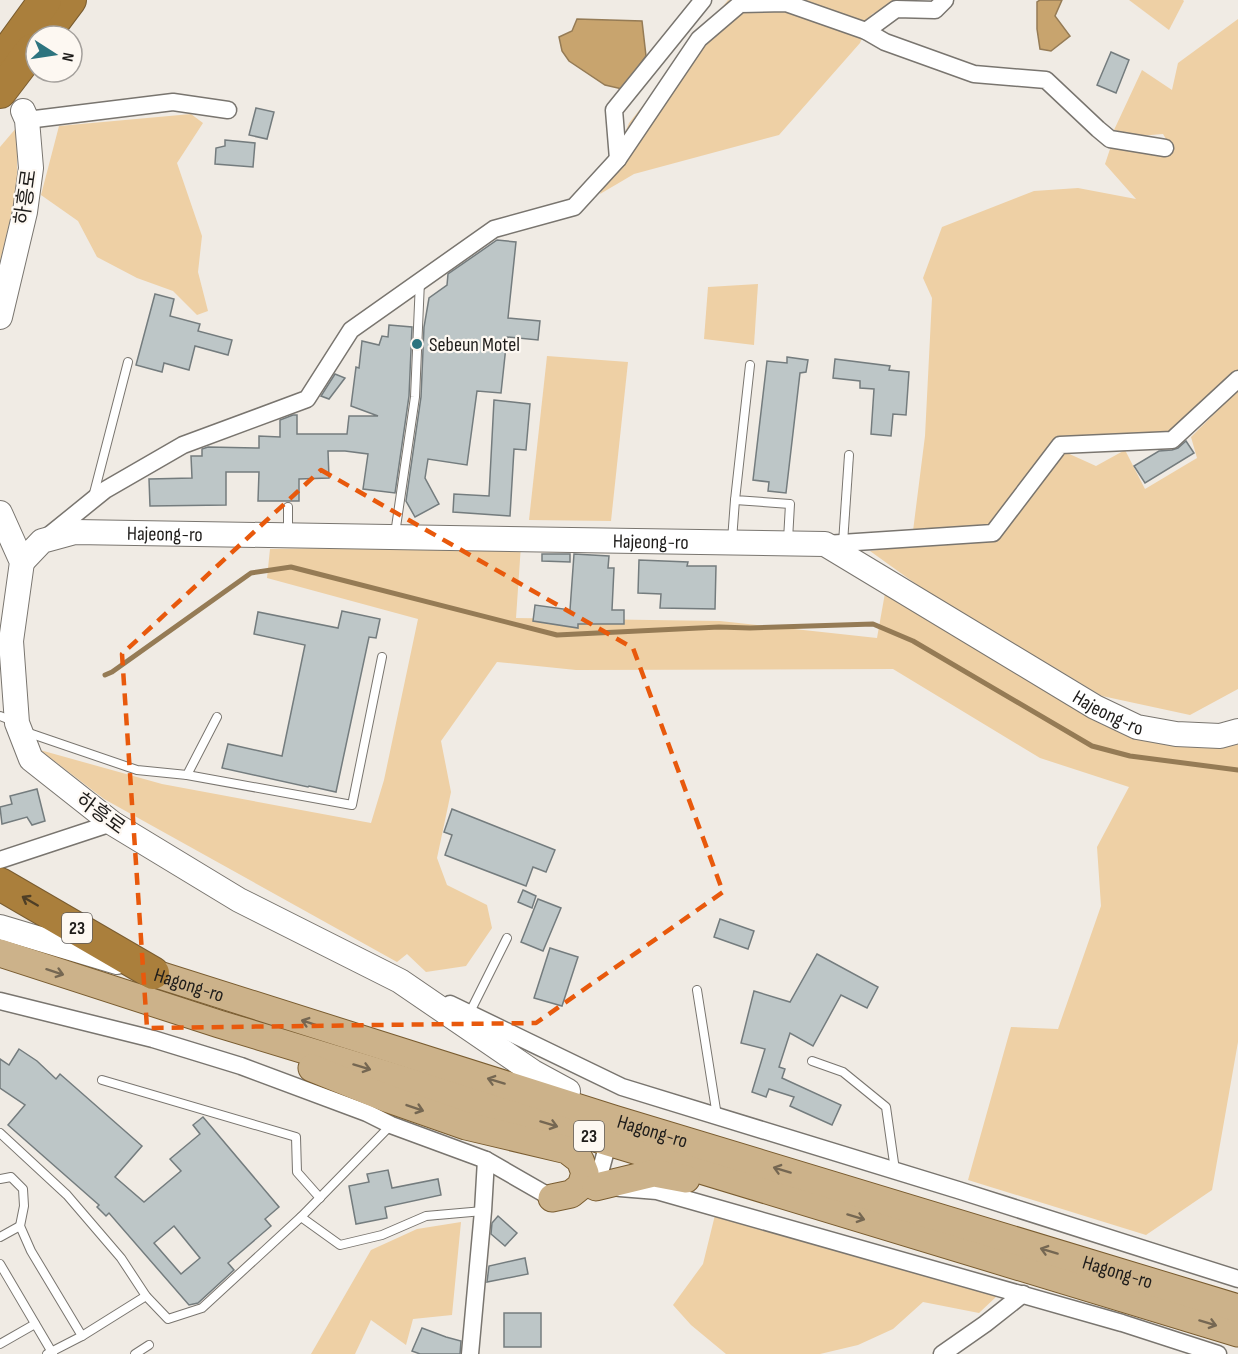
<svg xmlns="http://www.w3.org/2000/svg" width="1238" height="1354" viewBox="0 0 1238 1354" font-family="'Sofia Sans Condensed','Noto Sans KR',sans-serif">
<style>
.green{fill:#eed0a5}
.water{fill:#c8a46e;stroke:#957b55;stroke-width:1.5}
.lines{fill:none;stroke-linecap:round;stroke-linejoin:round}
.stream{stroke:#957b55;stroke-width:5}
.building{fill:#bdc6c7;stroke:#747c7e;stroke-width:1.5;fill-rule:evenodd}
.lane-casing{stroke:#79756f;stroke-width:10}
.street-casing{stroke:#79756f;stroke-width:19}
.secondary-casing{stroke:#79756f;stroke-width:26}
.primary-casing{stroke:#795c30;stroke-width:29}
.highway-casing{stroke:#795c30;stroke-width:34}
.lane{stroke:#fff;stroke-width:8}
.street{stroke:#fff;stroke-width:16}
.secondary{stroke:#fff;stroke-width:24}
.primary{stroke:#ccb28a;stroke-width:27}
.highway{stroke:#aa7f3c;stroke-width:32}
.oneway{stroke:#4f3f26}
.oneway2{stroke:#756752}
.marked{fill:none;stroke:#e8590c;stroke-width:4.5;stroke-dasharray:12 8;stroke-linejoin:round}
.poi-dot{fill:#2d747f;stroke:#fdf8f2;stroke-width:2}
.labels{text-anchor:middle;stroke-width:4.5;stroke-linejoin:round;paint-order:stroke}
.shield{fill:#fdf8f2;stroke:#615e5b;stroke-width:1.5}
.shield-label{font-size:18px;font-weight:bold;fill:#1e1c1a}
.street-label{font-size:20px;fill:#1e1c1a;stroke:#fdf8f2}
.poi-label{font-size:20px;fill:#1e1c1a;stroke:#fdf8f2;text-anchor:start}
</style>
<rect width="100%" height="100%" fill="#f0ebe4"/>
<!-- green -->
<g class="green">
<polygon points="728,0 913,0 872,14 860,43 779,135 634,174 600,194 629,123"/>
<polygon points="1129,0 1183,0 1184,1 1169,30"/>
<polygon points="1238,19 1238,371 1170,434 1059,436 991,524 913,531 925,436 932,298 923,278 942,227 1034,191 1078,188 1136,199 1105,164 1111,146 1146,153 1173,151 1163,134 1139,136 1114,130 1142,70 1172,90 1178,63"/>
<polygon points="191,114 203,123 177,163 202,236 198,272 208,311 197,315 173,291 137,278 97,257 78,221 41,195 59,126"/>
<polygon points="17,127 17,191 0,262 0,147"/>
<polygon points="758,284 754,345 704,339 708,287"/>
<polygon points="547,356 628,362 611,521 529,520"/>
<polygon points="1238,390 1238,689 1190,715 1102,696 1052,666 962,617 870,551 997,535 1065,452 1096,466 1125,450 1145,489 1197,458 1191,437"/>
<polygon points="521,545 516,618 720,621 877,638 885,593 1138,739 1238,742 1238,1042 1212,1190 1146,1235 968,1180 1011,1027 1058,1029 1101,906 1097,847 1129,787 1040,758 893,669 576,670 497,662 441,741 451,792 437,858 447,885 487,905 492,928 466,966 426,972 407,954 397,962 104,799 40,750 162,784 371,823 384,780 418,619 267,578 270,549"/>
<polygon points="715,1215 997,1296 979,1313 923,1302 893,1329 858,1345 820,1354 726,1354 691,1325 673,1305 703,1264"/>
<polygon points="461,1222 452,1315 413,1319 406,1345 371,1320 355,1354 311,1354 371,1250 417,1229"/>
</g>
<!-- water -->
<g class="water">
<polygon points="1040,0 1062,0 1055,16 1070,36 1051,51 1040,49 1037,29 1037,2"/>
<polygon points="577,19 642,21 646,56 622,89 605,85 569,61 562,51 559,37 572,31"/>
</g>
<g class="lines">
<!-- stream -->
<polyline class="stream" points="105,675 112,672 251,573 291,567 557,635 719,627 750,628 873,624 913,641 1092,746 1130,756 1238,770"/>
</g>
<!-- building -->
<g class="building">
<polygon points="1111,52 1129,60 1116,93 1097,85"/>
<polygon points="256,108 274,112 267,139 249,135"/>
<polygon points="225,140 255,143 253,167 215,164 216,148 225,146"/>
<polygon points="497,240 516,242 508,318 540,321 538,340 507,337 501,393 477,391 467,465 428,459 425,478 439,504 415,517 406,501 421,397 424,327 429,298 447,285 448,274"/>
<polygon points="155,294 174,299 170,316 200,324 198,331 232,340 228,355 195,346 189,370 164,363 162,372 136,365"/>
<polygon points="389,325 412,327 409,396 395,493 363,489 368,454 345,451 328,451 329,478 299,479 299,501 258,501 259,472 226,472 226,505 150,506 149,479 192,478 191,456 202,456 202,449 208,447 259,448 259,436 280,437 280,420 293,415 297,415 297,434 347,434 349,416 378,416 351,406 356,367 359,368 362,341 379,345 382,336 388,337"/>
<polygon points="787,357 808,360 806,372 800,373 786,493 768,491 769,482 753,480 767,361 787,363"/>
<polygon points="835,359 890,366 889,370 909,372 906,415 893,414 891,436 871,434 874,389 860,388 860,381 833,378"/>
<polygon points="335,374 345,378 329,399 321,396"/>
<polygon points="494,400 530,404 526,450 514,449 510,516 453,512 454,494 489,496"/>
<polygon points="1186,441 1194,453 1145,483 1134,466 1159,451 1172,450 1178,448"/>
<polygon points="542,554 570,554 570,562 542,561"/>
<polygon points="574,554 609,556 608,568 614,568 612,610 624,610 624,624 578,624 578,628 533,621 535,605 570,610"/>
<polygon points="639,560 688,562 687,566 716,566 715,609 660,608 661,594 638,593"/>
<polygon points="342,611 380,619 376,638 369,637 336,792 309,786 308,787 222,768 228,744 282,756 305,645 254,634 258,612 338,628"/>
<polygon points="37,789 45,821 32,825 27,817 2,824 0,807 12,804 10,796"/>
<polygon points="452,809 555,850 546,872 533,867 526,886 445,855 452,835 444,832"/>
<polygon points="523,890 536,896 532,908 518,902"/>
<polygon points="538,899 561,908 543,951 521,942"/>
<polygon points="720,919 754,931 748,949 714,937"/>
<polygon points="550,948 578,957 562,1006 534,998"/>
<polygon points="817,954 878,987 867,1008 841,995 813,1046 790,1033 779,1067 785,1069 782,1078 841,1105 832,1125 790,1106 794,1097 769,1089 766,1097 752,1092 765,1049 741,1043 754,991 790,1002"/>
<path d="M19 1049 37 1061 56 1079 60 1074 142 1146 115 1177 144 1202 181 1171 170 1159 200 1134 193 1125 203 1117 279 1207 265 1219 271 1226 228 1263 234 1270 198 1303 189 1305 109 1213 106 1216 97 1207 99 1205 8 1125 25 1105 0 1088V1059L9 1065ZM174 1226 200 1258 181 1274 154 1243Z"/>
<polygon points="388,1170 392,1188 438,1179 441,1195 385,1207 387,1218 356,1224 349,1186 369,1182 367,1174"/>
<polygon points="498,1216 517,1233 505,1246 491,1234 492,1223"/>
<polygon points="525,1258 528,1274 487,1282 489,1266"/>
<rect x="504" y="1313" width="37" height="34"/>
<polygon points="422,1328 446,1337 461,1341 460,1354 420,1354 412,1351"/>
</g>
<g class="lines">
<!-- lane casing -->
<g class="lane-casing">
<g id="lane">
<polyline points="750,365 735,500 790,504 788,540"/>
<polyline points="93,497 128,362"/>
<polyline points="395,534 415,397 420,281"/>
<polyline points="288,535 288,507"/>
<polyline points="732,540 735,500"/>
<polyline points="843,543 849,455"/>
<polyline points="0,716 13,721"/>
<polyline points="26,732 137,770 187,775 217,717"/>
<polyline points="187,775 352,805 382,657"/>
<polyline points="697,990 717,1116"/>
<polyline points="469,1014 507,938"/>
<polyline points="812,1061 843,1072 886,1107 895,1170"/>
<polyline points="102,1080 296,1137 297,1172 320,1198"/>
<polyline points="0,1133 67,1195 121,1258 146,1296 168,1319 202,1308 301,1217 391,1125"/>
<polyline points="0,1179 11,1177 23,1189 24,1206 20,1226 31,1251 82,1336"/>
<polyline points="301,1217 340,1245 382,1235 426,1216 483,1211"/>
<polyline points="0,1237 20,1226"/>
<polyline points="0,1264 53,1354"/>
<polyline points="0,1344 35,1324"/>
<polyline points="47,1354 82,1336 146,1296"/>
<polyline points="135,1354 149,1345"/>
</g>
</g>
<!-- street casing -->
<g class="street-casing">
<g id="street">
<polyline points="866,31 896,9 935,10 945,0"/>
<polyline points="27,120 173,102 228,110"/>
<polyline points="618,159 614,110 703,0"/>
<polyline points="47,537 105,490 183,445 307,399 351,330 494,229 574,207 618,159 699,39 740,4 786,3 866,31 885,42 974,74 1046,80 1098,129 1110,139 1165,148"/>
<polyline points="826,544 993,533 1060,445 1172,440 1238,379"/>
<polyline points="0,860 112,823"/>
<polyline points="0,1001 153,1039 241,1066 367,1113 391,1125 486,1160 552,1198 560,1199"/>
<polyline points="450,1004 622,1087 958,1190 1238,1279"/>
<polyline points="596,1187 610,1136"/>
<polyline points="620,1188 657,1191 1122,1323 1218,1354"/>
<polyline points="470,1354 483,1211 486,1160"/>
<polyline points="942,1354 985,1324 1023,1294"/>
</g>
</g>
<!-- secondary casing -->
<g class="secondary-casing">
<g id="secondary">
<polyline points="0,317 25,212 31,168 27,120 23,111"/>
<polyline points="0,513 22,562 11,641 17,723 31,759 112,823 239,900 400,981 533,1072 568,1091 566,1103"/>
<path id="s1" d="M22 562 42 541 75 532 825 544 1095 707 1137 727 1176 734 1220 736 1238 731"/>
<polyline points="0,927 117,962"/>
</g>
</g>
<!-- primary casing -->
<g class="primary-casing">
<g id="primary">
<polyline points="0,953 219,1024 1238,1333"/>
<path id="s2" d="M153 973 614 1119 1238 1308"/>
<polyline points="312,1068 386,1098 466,1126 567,1150 580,1160 585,1173 581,1186 571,1194 552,1198"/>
<polyline points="596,1187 654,1173 686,1179"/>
</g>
</g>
<!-- highway casing -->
<g class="highway-casing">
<g id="highway">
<polyline points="43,36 70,0"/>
<polyline points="0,62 45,0"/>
<polyline points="0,92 32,50"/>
<polyline points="0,884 153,973"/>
</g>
</g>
<!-- lane -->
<use href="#lane" class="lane"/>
<!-- street -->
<use href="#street" class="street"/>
<!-- secondary -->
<use href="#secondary" class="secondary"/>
<!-- primary -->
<use href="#primary" class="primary"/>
<!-- highway -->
<use href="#highway" class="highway"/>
</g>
<!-- one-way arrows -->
<defs><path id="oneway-shaft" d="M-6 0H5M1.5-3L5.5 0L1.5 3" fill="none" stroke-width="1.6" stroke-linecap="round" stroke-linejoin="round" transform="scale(1.5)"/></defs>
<use class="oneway" href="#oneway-shaft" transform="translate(30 901) rotate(-150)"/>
<g class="oneway2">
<use href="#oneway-shaft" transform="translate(55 972) rotate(18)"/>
<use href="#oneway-shaft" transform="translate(310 1023) rotate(-162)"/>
<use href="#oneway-shaft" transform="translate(362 1067) rotate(17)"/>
<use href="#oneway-shaft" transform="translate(496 1081) rotate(-163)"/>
<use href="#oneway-shaft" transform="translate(415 1108) rotate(19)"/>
<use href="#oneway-shaft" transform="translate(549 1124) rotate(17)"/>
<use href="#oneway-shaft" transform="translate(782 1170) rotate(-163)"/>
<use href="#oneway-shaft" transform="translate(856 1217) rotate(17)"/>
<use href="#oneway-shaft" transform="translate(1049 1251) rotate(-163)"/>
<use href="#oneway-shaft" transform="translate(1208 1323) rotate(17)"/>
</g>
<!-- marked area -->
<path class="marked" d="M321 470 633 648 723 892 536 1023 147 1028 122 654Z"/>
<!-- markers -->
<circle class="poi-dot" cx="417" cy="344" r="6"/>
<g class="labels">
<!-- shield labels -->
<g class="shield">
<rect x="62" y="913" width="30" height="30" rx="4.5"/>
<rect x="574" y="1121" width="30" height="30" rx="4.5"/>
</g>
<g class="shield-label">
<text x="77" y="934">23</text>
<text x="589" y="1142">23</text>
</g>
<!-- street labels -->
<g class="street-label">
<text transform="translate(25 197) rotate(-82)" y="7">하흥로</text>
<text dy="7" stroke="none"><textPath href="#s1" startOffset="153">Hajeong-ro</textPath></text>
<text dy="7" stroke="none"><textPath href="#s1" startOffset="639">Hajeong-ro</textPath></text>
<text dy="7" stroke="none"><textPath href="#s1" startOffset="1143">Hajeong-ro</textPath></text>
<text transform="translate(101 813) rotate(36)" y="7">하흥로</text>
<text dy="7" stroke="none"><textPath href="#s2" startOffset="38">Hagong-ro</textPath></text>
<text dy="7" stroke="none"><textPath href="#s2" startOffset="524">Hagong-ro</textPath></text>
<text dy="7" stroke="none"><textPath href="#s2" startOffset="1010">Hagong-ro</textPath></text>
</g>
<!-- poi labels -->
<g class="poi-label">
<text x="429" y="351">Sebeun Motel</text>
</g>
</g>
<!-- north arrow -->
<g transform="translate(54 54) rotate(102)"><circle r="28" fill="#fdf8f2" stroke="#a4a09c" stroke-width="1.5"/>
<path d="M0-4.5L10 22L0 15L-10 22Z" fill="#2d747f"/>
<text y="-9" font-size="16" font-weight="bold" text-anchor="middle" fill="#1e1c1a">N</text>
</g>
</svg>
